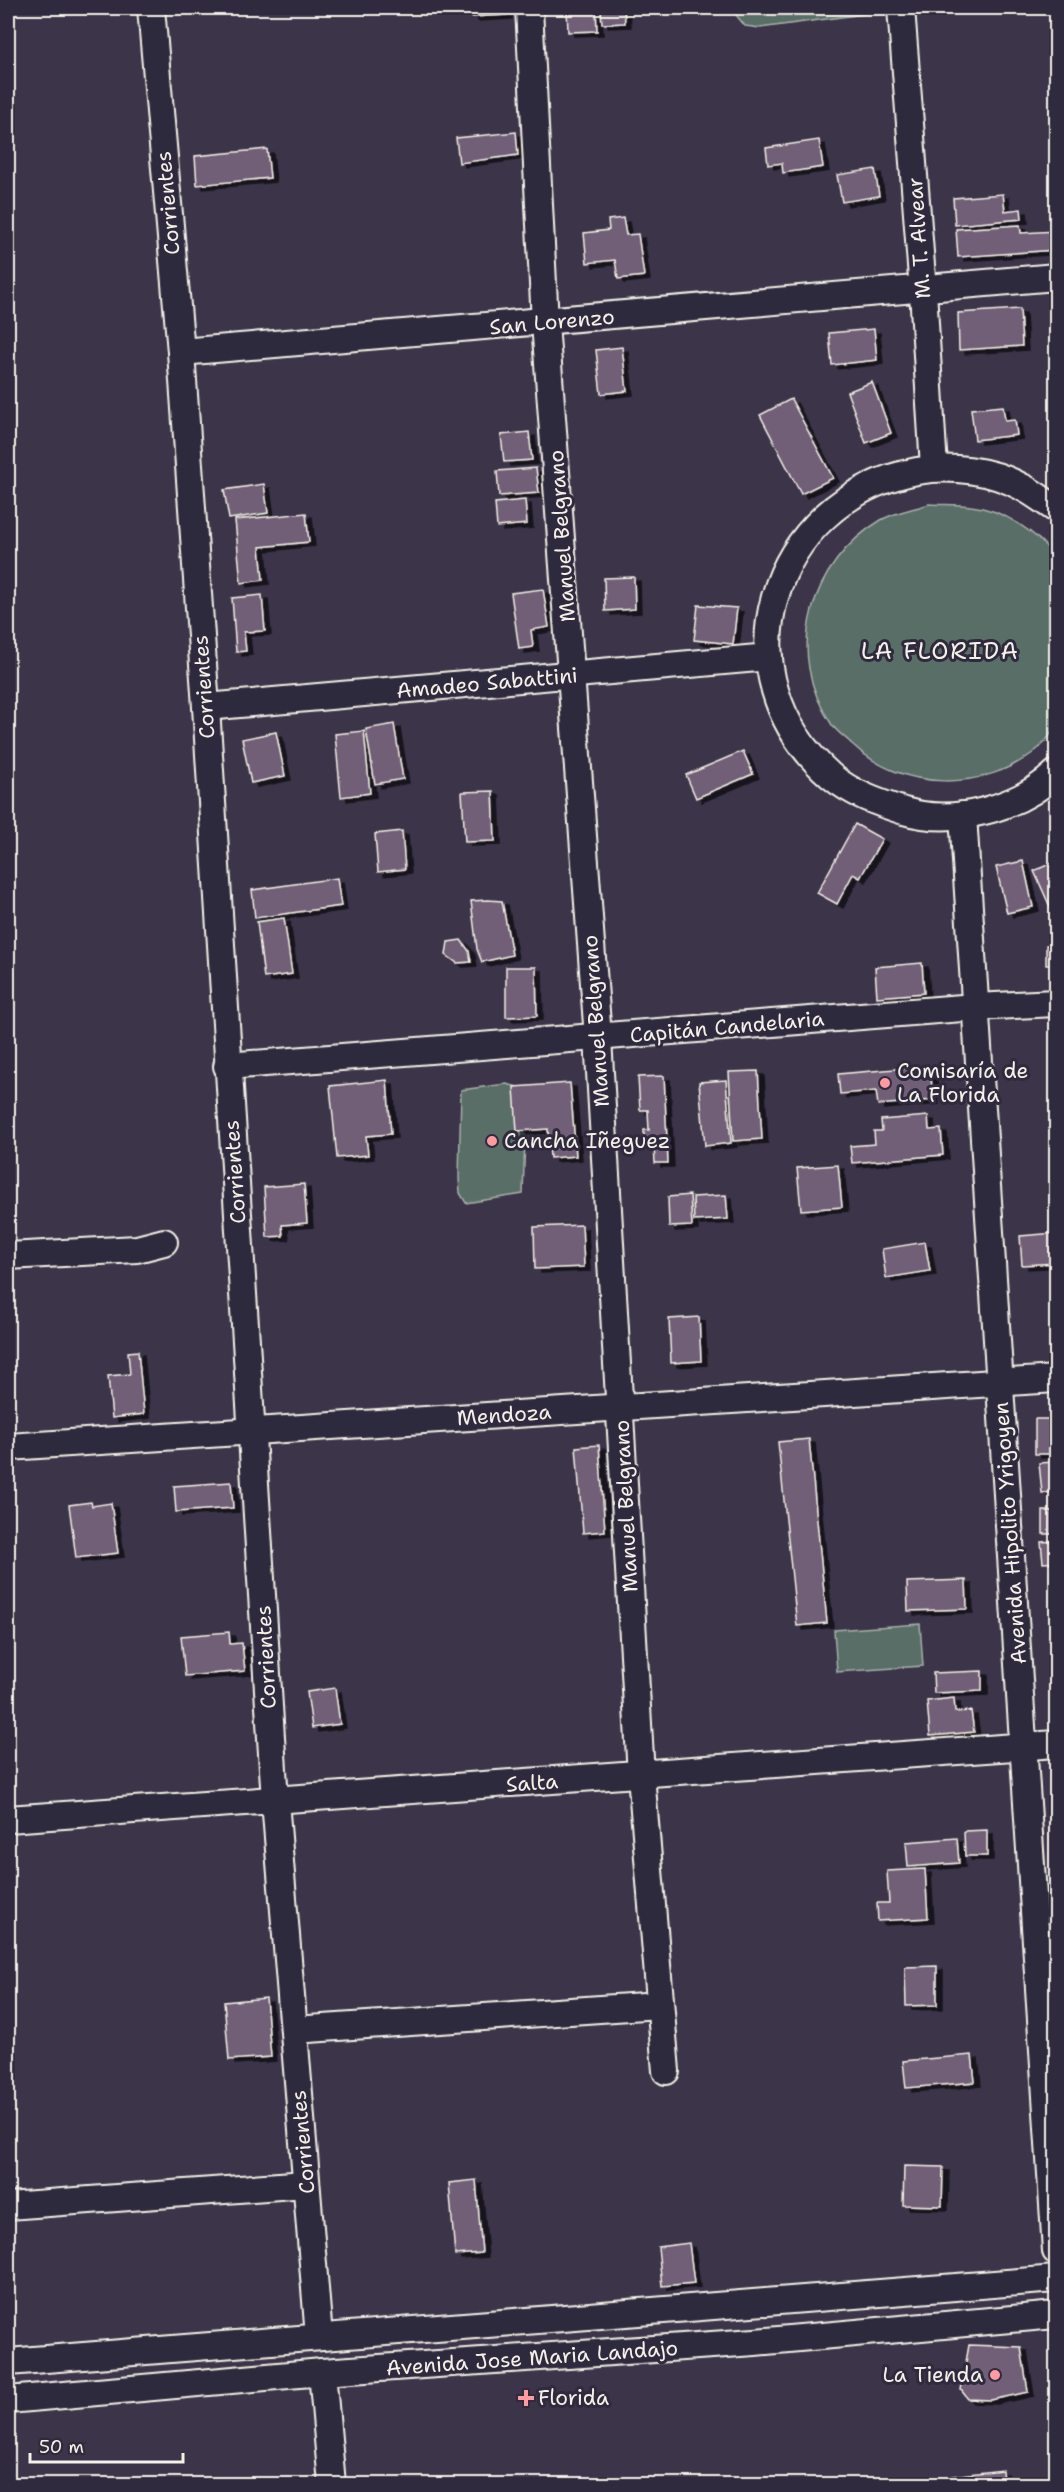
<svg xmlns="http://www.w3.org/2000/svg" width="1064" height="2492" viewBox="0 0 1064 2492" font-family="'Shantell Sans',sans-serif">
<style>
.green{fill:#5a6e68;stroke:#a7b0a8;stroke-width:1.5}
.building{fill:#715e77;stroke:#f4f1e8;stroke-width:1.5;filter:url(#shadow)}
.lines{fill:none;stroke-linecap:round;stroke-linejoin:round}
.minor-casing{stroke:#f4f1e8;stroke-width:30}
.minor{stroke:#2f2a3d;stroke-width:26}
.poi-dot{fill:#ff9aa2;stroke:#2f2a3d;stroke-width:2}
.labels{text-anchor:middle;stroke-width:6;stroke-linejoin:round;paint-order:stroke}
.street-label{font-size:21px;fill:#f4f1e8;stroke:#2f2a3d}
.poi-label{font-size:21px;fill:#f4f1e8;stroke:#2f2a3d;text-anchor:start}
.quarter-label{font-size:24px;letter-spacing:1.5px;fill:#f4f1e8;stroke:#2f2a3d}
</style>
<defs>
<filter id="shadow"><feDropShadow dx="6" dy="4" stdDeviation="0" flood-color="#0009"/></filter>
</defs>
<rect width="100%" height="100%" fill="#3c3449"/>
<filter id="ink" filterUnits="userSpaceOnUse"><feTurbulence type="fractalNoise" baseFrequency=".0167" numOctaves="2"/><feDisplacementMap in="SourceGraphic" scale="12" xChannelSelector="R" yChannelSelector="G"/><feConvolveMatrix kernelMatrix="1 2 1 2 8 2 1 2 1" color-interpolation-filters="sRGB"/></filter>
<g filter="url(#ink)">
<!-- green -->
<g class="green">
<polygon points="736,8 872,8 871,13 760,28 745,26 736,15"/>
<path d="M929 504C943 505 957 504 971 506 1002 509 1039 533 1056 559V726C1051 733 1046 742 1039 748 985 793 902 792 852 744 846 738 837 732 832 725 783 653 810 563 881 520 895 512 914 509 929 504Z"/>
<polygon points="506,1084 519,1087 525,1137 523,1194 466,1203 460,1193 459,1178 461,1090"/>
<polygon points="920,1624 923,1666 837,1672 834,1630"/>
</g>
<!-- building -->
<g class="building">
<polygon points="471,8 506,8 506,15 472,17"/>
<polygon points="567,8 596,8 597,31 568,32"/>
<polygon points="601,8 624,8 625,23 602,24"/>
<polygon points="516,132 518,155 459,163 456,138"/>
<polygon points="819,140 823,167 783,173 782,163 768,165 766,148"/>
<polygon points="267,149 270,178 197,185 195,156"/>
<polygon points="875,169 879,196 842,202 837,175"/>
<polygon points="1003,194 1005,211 1021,209 1022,219 955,225 953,198"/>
<polygon points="623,218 626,235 638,234 644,276 618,279 615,260 587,263 584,233 609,230 608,220"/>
<polygon points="1020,225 1021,233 1056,231 1056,250 958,257 956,229"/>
<polygon points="1020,309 1022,346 959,350 958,313"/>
<polygon points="874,329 877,360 832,365 829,333"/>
<polygon points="622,347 627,391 601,394 596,350"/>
<polygon points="872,382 891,433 866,443 847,392"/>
<polygon points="791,399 833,478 801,494 760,415"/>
<polygon points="1003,406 1005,421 1015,420 1017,435 975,440 971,409"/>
<polygon points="529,432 532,460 504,462 501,435"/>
<polygon points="536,468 539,493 499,496 497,471"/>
<polygon points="264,484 268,513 229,519 224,490"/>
<polygon points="525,500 527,524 497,527 495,503"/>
<polygon points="306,513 309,542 260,547 263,580 241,583 235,520"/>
<polygon points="634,577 635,609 605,611 604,578"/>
<polygon points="543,589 549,627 531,630 533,647 519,649 511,593"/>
<polygon points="262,595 265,631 244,632 246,651 236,652 232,598"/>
<polygon points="698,605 737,608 733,644 694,640"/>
<polygon points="394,724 403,779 375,784 366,729"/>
<polygon points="364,731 370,793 341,797 335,734"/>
<polygon points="276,732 285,776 251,783 242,739"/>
<polygon points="743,751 753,774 696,798 686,775"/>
<polygon points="493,791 495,841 465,842 462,792"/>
<polygon points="855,824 882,839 860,878 853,874 837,904 817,893"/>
<polygon points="402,831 405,869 378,872 375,834"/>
<polygon points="1023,861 1033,907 1007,913 996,867"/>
<polygon points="1056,861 1056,920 1034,871"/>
<polygon points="337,878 341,906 255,918 252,890"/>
<polygon points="488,900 502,901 512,955 482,962 477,949 471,901"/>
<polygon points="284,918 292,974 264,978 257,922"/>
<polygon points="461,940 469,951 471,962 457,963 446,955 448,942"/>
<rect x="1046" y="945" width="10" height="20"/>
<polygon points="922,963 924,993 877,997 875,967"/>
<polygon points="506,967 536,967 537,1016 506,1017"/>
<polygon points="930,1066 933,1100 878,1105 876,1091 840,1094 838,1074"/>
<polygon points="758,1071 762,1139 733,1141 729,1072"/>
<polygon points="664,1076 668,1163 655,1163 654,1144 644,1145 644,1130 649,1130 648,1110 640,1110 638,1077"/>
<polygon points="387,1080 391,1134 366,1136 368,1155 337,1158 330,1086"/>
<polygon points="726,1080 731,1143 705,1146 699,1082"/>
<polygon points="570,1083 576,1156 550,1158 548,1129 517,1131 514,1087"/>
<polygon points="928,1116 929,1130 941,1129 943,1155 852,1163 850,1146 875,1144 874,1131 882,1131 881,1120"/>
<polygon points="838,1165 842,1207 801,1210 797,1168"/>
<polygon points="304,1184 307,1223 282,1225 283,1236 267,1237 264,1187"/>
<polygon points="690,1195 692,1226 669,1227 668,1197"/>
<polygon points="726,1195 728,1219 694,1221 693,1197"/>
<polygon points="582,1225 584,1267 535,1269 534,1227"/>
<polygon points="1056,1233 1056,1263 1022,1265 1020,1236"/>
<polygon points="925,1242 930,1271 886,1278 882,1249"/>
<polygon points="699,1317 701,1361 671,1363 669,1319"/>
<polygon points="138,1351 144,1414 112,1418 108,1376 130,1374 128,1352"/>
<rect x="1035" y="1419" width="21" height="35"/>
<polygon points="809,1439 827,1623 797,1626 778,1442"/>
<polygon points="599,1445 605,1531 583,1533 576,1447"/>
<polygon points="1056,1462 1056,1492 1042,1493 1039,1463"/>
<polygon points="231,1482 233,1508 176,1512 174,1486"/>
<polygon points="91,1502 92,1506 111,1503 118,1553 76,1558 69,1505"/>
<rect x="1043" y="1511" width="13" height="23"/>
<polygon points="1056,1541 1056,1562 1043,1563 1041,1542"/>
<polygon points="966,1580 967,1609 908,1611 907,1582"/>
<polygon points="229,1632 230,1644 242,1643 245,1671 185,1676 181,1636"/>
<polygon points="982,1671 982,1691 934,1693 933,1673"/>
<polygon points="335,1688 340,1724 312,1728 307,1692"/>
<polygon points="954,1698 955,1712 971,1711 974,1732 930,1736 927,1701"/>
<polygon points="987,1830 987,1856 965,1856 964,1831"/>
<polygon points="957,1838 959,1863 908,1867 906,1842"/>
<polygon points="925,1869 928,1918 878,1921 877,1903 889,1903 887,1871"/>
<polygon points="937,1966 937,2005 906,2006 905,1967"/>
<polygon points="266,1998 271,2057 229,2060 224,2002"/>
<polygon points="972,2055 975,2082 906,2088 903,2061"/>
<polygon points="904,2166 943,2167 942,2206 903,2205"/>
<polygon points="476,2180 482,2253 455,2255 449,2183"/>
<polygon points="689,2243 694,2283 662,2286 658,2247"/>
<polygon points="969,2345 1021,2347 1028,2392 991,2400 968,2399 961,2390"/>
<polygon points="1002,2470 1003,2484 953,2484 952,2476"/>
</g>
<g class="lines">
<!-- minor casing -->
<g class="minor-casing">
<g id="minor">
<polyline points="151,8 181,352 206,707 275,1801 319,2337"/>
<polyline points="529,8 545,323 598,1038 641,1775 666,2071"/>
<polyline points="901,8 923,291 934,468"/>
<polyline points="181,352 1056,277"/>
<path d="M1056 509C1045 502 1034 493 1022 487 992 470 950 465 917 471 768 500 716 676 831 776 852 794 879 803 904 811 955 826 1019 808 1056 773"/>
<polyline points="206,707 769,657"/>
<polyline points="963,815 1056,2251"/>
<polyline points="227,1066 975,1007 1056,1003"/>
<polyline points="8,1256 137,1249 164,1242"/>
<polyline points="8,1447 1056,1379"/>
<polyline points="8,1819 1056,1744"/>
<polyline points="294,2030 659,2005"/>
<polyline points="8,2206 306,2184"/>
<polyline points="8,2362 1056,2279"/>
<polyline points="322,2372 332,2484"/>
<polyline points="8,2400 322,2372 755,2342 1056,2315"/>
</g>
</g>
<!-- minor -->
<use href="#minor" class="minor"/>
</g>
</g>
<!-- markers -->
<g class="poi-dot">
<circle cx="885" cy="1083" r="6"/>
<circle cx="492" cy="1141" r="6"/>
<circle cx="995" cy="2375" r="6"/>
<path d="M523 2389h6v6h6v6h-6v6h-6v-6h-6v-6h6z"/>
</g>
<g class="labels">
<!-- street labels -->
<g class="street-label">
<text transform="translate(168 203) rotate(-95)" y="7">Corrientes</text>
<text transform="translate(919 238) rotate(-94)" y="7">M. T. Alvear</text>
<text transform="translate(552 322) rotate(-5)" y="7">San Lorenzo</text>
<text transform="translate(562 536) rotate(-94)" y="7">Manuel Belgrano</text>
<text transform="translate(487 683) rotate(-5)" y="7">Amadeo Sabattini</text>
<text transform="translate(204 687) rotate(-94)" y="7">Corrientes</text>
<text transform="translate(596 1021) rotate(-94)" y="7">Manuel Belgrano</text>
<text transform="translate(727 1027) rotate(-5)" y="7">Capitán Candelaria</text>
<text transform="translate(235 1172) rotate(-94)" y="7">Corrientes</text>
<text transform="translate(504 1415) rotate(-4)" y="7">Mendoza</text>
<text transform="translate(626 1506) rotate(-93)" y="7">Manuel Belgrano</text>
<text transform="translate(1010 1533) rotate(-94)" y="7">Avenida Hipolito Yrigoyen</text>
<text transform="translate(266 1657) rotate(-93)" y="7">Corrientes</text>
<text transform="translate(532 1783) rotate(-4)" y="7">Salta</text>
<text transform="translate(303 2142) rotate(-95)" y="7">Corrientes</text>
<text transform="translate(532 2358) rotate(-4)" y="7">Avenida Jose Maria Landajo</text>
</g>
<!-- poi labels -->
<g class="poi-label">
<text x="897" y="1078">Comisaría de<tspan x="897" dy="24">La Florida</tspan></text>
<text x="504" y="1148">Cancha Iñeguez</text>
<text x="983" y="2382" text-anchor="end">La Tienda</text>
<text x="538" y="2405">Florida</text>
</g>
<!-- quarter labels -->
<g class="quarter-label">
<text x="940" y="659">LA FLORIDA</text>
</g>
</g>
<!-- margin -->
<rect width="1064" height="2492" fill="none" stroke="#2f2a3d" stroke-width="30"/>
<rect x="15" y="15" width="1034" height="2462" fill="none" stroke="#f4f1e8" stroke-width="2" filter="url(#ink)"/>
<!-- scale -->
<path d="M30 2453v9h153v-9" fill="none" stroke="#f4f1e8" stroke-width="3"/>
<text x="39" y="2453" font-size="18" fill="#f4f1e8" stroke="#2f2a3d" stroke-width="4.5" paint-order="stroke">50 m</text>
</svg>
